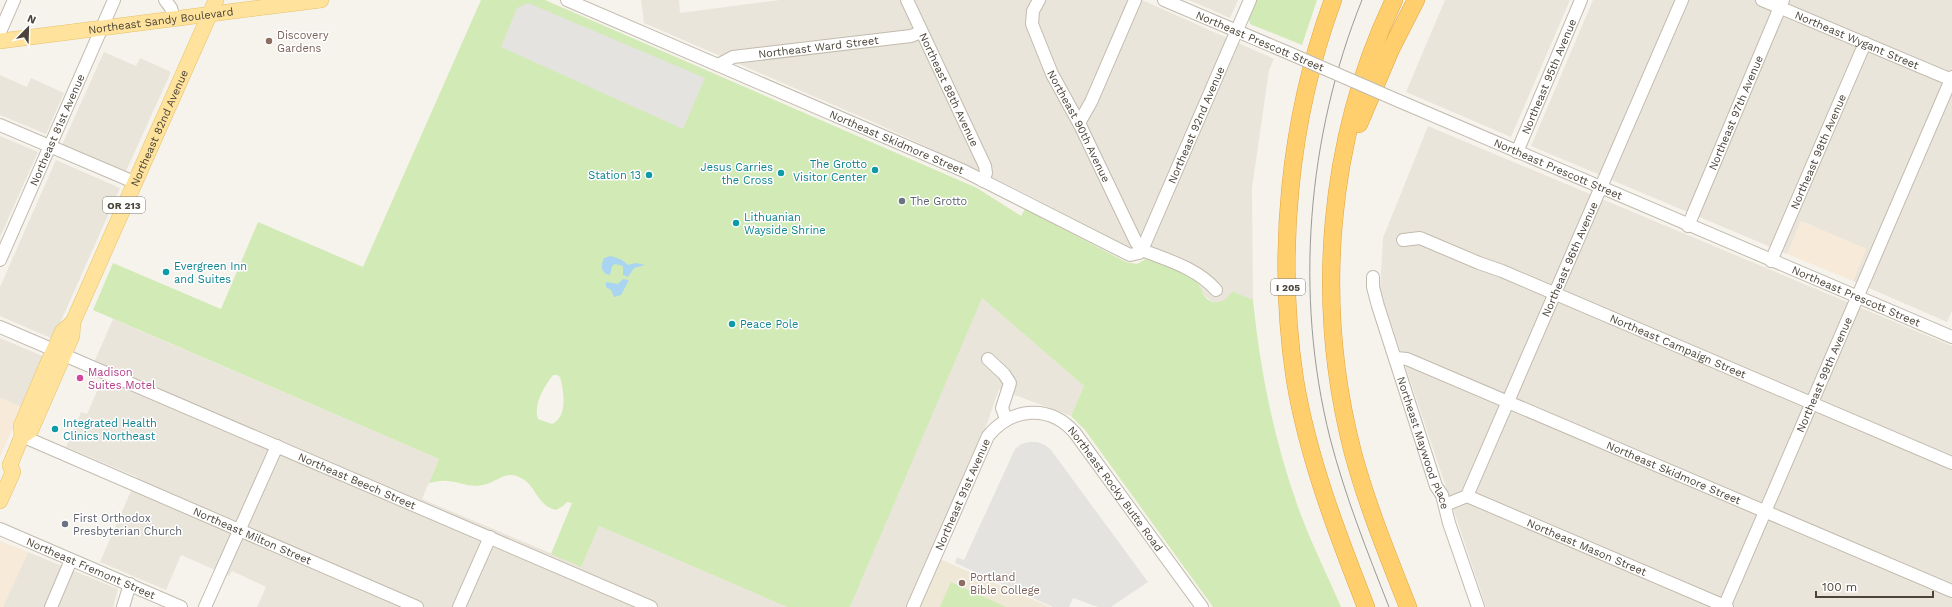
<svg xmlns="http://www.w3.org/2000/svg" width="1952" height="607" viewBox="0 0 1952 607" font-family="'Work Sans',sans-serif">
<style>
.residential{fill:#eae5da}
.commercial{fill:#f7ead8}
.education{fill:#efe8d6}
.green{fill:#d2eab5;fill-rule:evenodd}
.parking{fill:#e5e3e0}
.water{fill:#a9d4f2}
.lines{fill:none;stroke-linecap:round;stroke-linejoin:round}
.minor-casing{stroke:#c2bbae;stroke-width:14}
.major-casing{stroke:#e6c16a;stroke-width:16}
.highway-casing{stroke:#e0a43c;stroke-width:18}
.minor{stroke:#fff;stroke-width:12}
.major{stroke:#ffe39c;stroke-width:15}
.highway{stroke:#ffcf6e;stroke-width:17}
.tram{stroke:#9a9a9a;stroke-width:1}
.minor-bridge-casing{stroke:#c2bbae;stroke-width:14;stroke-linecap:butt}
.minor-bridge{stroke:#fff;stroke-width:12}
.education-dot{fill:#8d6e63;stroke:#fff;stroke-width:1.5}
.culture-dot{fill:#0f9aa8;stroke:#fff;stroke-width:1.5}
.worship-dot{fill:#6b7280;stroke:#fff;stroke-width:1.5}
.hotel-dot{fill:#d1479c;stroke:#fff;stroke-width:1.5}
.labels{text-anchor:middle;stroke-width:3;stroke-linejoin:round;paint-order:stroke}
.shield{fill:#fff;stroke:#817c74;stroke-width:1}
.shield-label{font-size:10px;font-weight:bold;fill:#4b4439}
.street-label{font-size:11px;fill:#4b4439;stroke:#fff}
.education-label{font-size:11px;fill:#785e54;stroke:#fff;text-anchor:start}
.culture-label{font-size:11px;fill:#0d838f;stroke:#fff;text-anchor:start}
.worship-label{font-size:11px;fill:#5b616d;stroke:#fff;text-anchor:start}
.hotel-label{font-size:11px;fill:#b23c85;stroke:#fff;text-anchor:start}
</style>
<rect width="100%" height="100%" fill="#f6f3ec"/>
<!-- residential -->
<g class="residential">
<polygon points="641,0 679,0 680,13 780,0 1142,0 1274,59 1269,70 1252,188 1253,300 1232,291 1229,297 1224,301 1217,303 1211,301 1202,293 1193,275 1126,245 1004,183 880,125 644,23"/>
<polygon points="1189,0 1238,0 1230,18"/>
<polygon points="1445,0 1570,0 1511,137 1406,92"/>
<polygon points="1593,0 1952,0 1952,311 1947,322 1853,281 1866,249 1801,221 1787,254 1531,146"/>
<polygon points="104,52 136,66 140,58 171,72 126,171 62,145"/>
<polygon points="0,75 27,87 31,78 64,93 46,134 0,115"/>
<polygon points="1428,126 1952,346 1952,607 1486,607 1380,290 1383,238"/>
<polygon points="0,136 38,152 0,237"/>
<polygon points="56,160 120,188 53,339 0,316 0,287"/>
<polygon points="981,297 1084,386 1071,416 999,389 940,559 919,607 850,607"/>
<polygon points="113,319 439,459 422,499 581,566 599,526 787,607 257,607 266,587 232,571 229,576 181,555 166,590 100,562 137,477 66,447 81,412 87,414 102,380 89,374"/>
<polygon points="0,338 45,357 22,407 0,398"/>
<polygon points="28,552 118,589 113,607 3,607"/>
</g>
<!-- commercial -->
<g class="commercial">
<polygon points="1801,221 1866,249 1853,281 1787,254"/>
<polygon points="0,398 22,407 0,457"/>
<polygon points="0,541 28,552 3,607 0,607"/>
</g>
<!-- education -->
<polygon class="education" points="940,559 1050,607 920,607"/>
<!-- green -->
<g class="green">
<path d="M481 0H545L977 188 1021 216 1025 209 1126 262 1137 264 1151 256C1159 260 1188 270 1193 275 1202 284 1201 304 1218 302 1225 301 1229 297 1232 291L1253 300C1260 370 1274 440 1298 507 1310 541 1327 574 1341 607H1213L1085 430 1071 416 1084 386 982 298 850 607H787L599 526 581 567 551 554 572 503 567 502 563 506 556 510C536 505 537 486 521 478 508 470 499 480 487 484 470 489 463 482 447 481 442 480 435 482 429 483L439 459 93 310 113 263 221 309 258 222 363 267ZM553 375H557L560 377C564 392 568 417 552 424L538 419C533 404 544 387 553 375Z"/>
<polygon points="1255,0 1317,0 1302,45 1250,24 1249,20 1246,19"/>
<polygon points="951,582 1006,607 940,607"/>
</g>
<!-- parking -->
<g class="parking">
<polygon points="528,3 705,78 683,129 501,47 517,8"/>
<polygon points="1029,442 1037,442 1045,445 1051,450 1148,582 1111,607 1098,607 1073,598 1069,607 1053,607 955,563 957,557 964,560 1015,449 1021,444"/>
</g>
<!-- water -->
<g class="water">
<path d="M611 256 622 260 628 265 636 263 645 265 634 268 628 277 623 275V266L615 264 612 266 610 275C600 273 601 265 604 258Z"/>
<polygon points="623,279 629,280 621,295 614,297 611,290 606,287 606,282 618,284"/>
</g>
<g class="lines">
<!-- minor casing -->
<g class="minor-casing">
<g id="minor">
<polyline points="165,0 171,8 174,18"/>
<path id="s1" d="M567 0 964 171 1130 255 1139 253 1142 250 1250 0"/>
<path id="s2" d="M907 0 985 166 986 173 983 181"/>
<path id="s3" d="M1039 0 1033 11 1032 24 1052 74 1079 123 1136 242 1142 250C1167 260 1197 268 1216 290"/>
<polyline points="1164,0 1284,51"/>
<path id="s4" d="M1762 0 1952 80"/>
<polyline points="0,32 14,0"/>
<path id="s5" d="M718 65 733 57 911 36 921 32"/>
<path id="s6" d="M1399 101 1952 337"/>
<polyline points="1079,123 1091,102 1135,0"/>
<polyline points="0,125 134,182"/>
<path id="s7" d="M1517 152 1581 0"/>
<path id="s8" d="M1688 226 1783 0"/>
<path id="s9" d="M1403 240 1420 238 1479 263 1502 271 1952 463"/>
<path id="s10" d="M0 260 114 0"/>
<path id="s11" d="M1771 261 1865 43"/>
<path id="s12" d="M1373 277V287L1378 306 1436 486 1442 495 1449 523 1478 607"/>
<polyline points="0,327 54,350"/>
<path id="s13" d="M64 355 651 607"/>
<path id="s14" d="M1396 358 1407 359 1952 591"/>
<polyline points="988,359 1004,374 1010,383 1002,408 1006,419"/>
<path id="s15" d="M22 436 417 607"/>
<path id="s16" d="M1467 496 1682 0"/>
<path id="s17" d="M1445 505 1467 496 1727 607"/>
<path id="s18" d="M0 529 181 607"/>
<polyline points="51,607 71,560"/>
<polyline points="123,607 130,584"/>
<polyline points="205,607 277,446"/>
<polyline points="459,607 490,537"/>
<path id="s19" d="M913 607 988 436C1012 407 1050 404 1075 433L1202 607"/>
<path id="s20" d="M1724 607 1952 77"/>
</g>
</g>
<!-- major casing -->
<g class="major-casing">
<g id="major">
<path id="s21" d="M0 41 321 0"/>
<polyline points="22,436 21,426 46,367 62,332 73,322"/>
<path id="s22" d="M10 465 22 436 31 430 72 336 73 322 216 0"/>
<polyline points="0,501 13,472 10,465"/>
</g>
</g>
<!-- highway casing -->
<g class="highway-casing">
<g id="highway">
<path d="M1333 0C1289 119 1276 255 1295 380 1308 458 1337 533 1366 607"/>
<path d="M1394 0C1327 140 1314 303 1353 453 1367 505 1388 556 1408 607"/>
<polyline points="1359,124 1391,49 1416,0"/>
</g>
</g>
<!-- minor -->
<use href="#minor" class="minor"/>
<!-- major -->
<use href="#major" class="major"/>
<!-- highway -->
<use href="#highway" class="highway"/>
<!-- tram -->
<path class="tram" d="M1362 0C1307 136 1294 295 1330 438 1345 496 1367 551 1389 607"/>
<!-- minor-bridge casing -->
<g class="minor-bridge-casing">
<polyline id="minor-bridge" points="1284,51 1399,101"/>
</g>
<!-- minor-bridge -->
<use href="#minor-bridge" class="minor-bridge"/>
</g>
<!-- markers -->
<g class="education-dot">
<circle cx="269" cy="41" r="4"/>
<circle cx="962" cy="583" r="4"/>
</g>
<g class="culture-dot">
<circle cx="875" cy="170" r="4"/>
<circle cx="781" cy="173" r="4"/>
<circle cx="649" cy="175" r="4"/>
<circle cx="736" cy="223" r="4"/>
<circle cx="166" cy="272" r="4"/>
<circle cx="732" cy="324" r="4"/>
<circle cx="55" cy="429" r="4"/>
</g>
<g class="worship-dot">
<circle cx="902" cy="201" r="4"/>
<circle cx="65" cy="524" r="4"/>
</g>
<circle class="hotel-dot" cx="80" cy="378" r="4"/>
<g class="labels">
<!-- shield labels -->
<g class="shield">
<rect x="103" y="197" width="42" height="16" rx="3"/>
<rect x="1271" y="279" width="34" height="16" rx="3"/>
</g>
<g class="shield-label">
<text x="124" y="209">OR 213</text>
<text x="1288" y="291">I 205</text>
</g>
<!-- street labels -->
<g class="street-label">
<text dy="4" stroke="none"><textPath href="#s21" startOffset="162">Northeast Sandy Boulevard</textPath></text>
<text dy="4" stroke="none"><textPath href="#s4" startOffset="103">Northeast Wygant Street</textPath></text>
<text transform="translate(1260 41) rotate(23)" y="4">Northeast Prescott Street</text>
<text dy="4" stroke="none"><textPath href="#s5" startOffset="103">Northeast Ward Street</textPath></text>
<text dy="4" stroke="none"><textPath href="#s7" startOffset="82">Northeast 95th Avenue</textPath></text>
<text dy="4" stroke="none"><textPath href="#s2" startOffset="99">Northeast 88th Avenue</textPath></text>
<text dy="4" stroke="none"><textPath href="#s8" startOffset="123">Northeast 97th Avenue</textPath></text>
<text dy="4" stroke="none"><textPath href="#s1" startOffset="768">Northeast 92nd Avenue</textPath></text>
<text dy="4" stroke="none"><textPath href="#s3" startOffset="138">Northeast 90th Avenue</textPath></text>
<text dy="4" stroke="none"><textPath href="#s22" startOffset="371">Northeast 82nd Avenue</textPath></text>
<text dy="4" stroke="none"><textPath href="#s10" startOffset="142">Northeast 81st Avenue</textPath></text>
<text dy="4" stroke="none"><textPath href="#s1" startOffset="359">Northeast Skidmore Street</textPath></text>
<text dy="4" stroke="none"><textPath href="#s11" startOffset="119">Northeast 98th Avenue</textPath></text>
<text dy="4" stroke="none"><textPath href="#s6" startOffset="173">Northeast Prescott Street</textPath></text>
<text dy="4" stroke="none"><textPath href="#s16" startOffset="258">Northeast 96th Avenue</textPath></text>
<text dy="4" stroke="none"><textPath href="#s6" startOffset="497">Northeast Prescott Street</textPath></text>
<text dy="4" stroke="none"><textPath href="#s9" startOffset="297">Northeast Campaign Street</textPath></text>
<text dy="4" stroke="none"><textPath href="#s20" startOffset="253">Northeast 99th Avenue</textPath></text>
<text dy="4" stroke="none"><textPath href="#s12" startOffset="174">Northeast Maywood Place</textPath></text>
<text dy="4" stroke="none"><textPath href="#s14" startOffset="301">Northeast Skidmore Street</textPath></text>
<text dy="4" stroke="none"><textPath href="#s13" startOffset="319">Northeast Beech Street</textPath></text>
<text dy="4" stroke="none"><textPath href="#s19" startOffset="356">Northeast Rocky Butte Road</textPath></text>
<text dy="4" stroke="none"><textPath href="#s19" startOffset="123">Northeast 91st Avenue</textPath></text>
<text dy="4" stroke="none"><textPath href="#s15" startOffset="251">Northeast Milton Street</textPath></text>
<text dy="4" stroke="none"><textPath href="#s17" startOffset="154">Northeast Mason Street</textPath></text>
<text dy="4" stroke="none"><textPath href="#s18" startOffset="99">Northeast Fremont Street</textPath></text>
</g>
<!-- education labels -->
<g class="education-label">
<text x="277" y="39">Discovery<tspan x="277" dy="13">Gardens</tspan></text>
<text x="970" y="581">Portland<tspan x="970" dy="13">Bible College</tspan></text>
</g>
<!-- culture labels -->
<g class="culture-label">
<text x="867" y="168" text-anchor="end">The Grotto<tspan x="867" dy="13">Visitor Center</tspan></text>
<text x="773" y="171" text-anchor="end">Jesus Carries<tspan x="773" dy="13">the Cross</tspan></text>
<text x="641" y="179" text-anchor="end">Station 13</text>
<text x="744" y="221">Lithuanian<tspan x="744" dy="13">Wayside Shrine</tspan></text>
<text x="174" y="270">Evergreen Inn<tspan x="174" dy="13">and Suites</tspan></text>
<text x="740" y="328">Peace Pole</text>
<text x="63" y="427">Integrated Health<tspan x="63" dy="13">Clinics Northeast</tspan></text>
</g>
<!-- worship labels -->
<g class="worship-label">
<text x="910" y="205">The Grotto</text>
<text x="73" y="522">First Orthodox<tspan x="73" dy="13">Presbyterian Church</tspan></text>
</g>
<!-- hotel labels -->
<g class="hotel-label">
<text x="88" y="376">Madison<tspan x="88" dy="13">Suites Motel</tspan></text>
</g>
</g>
<!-- north arrow -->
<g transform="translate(28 28) rotate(23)" stroke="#ffffff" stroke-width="3" paint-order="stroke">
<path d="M0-3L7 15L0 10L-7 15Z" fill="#4b4439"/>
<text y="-6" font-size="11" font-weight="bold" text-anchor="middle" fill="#4b4439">N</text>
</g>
<!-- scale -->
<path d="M1816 591v6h117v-6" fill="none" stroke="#4b4439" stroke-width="2"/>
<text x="1822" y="591" font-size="12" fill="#4b4439" stroke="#ffffff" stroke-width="3" paint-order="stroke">100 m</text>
</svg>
